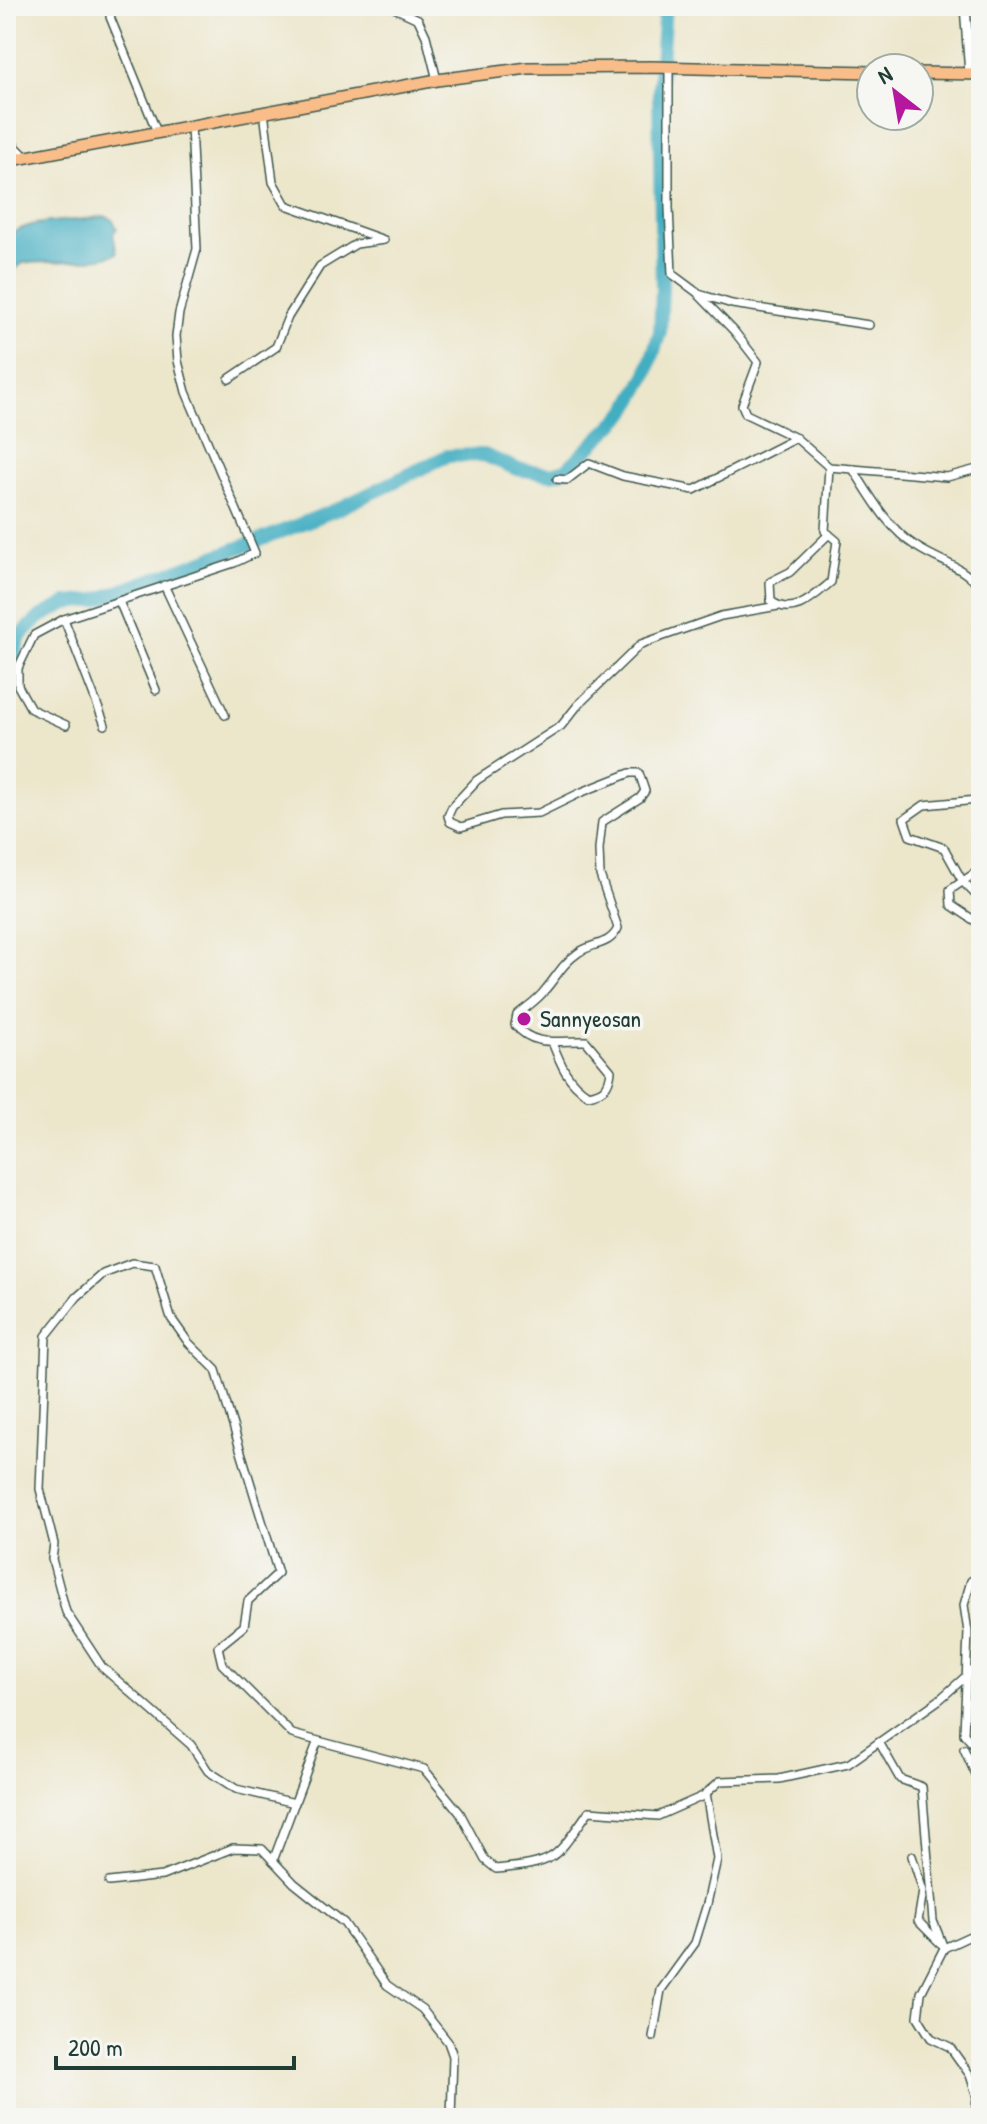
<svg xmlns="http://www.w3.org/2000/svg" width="987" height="2124" viewBox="0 0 987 2124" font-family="'Patrick Hand',sans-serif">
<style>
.water{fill:#43aec2;stroke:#31767b;stroke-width:2}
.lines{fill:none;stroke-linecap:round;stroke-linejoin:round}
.river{stroke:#43aec2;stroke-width:14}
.minor-casing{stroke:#3e564b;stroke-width:10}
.tertiary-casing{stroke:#3e564b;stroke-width:12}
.primary-casing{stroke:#3e564b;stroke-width:14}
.minor{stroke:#fff;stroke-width:7}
.tertiary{stroke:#fff;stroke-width:9}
.primary{stroke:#f8bd89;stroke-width:11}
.poi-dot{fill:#b5179e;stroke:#f6f6f2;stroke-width:3}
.labels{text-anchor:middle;stroke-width:7;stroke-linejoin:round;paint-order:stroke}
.poi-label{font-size:24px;fill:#1f3d34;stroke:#f6f6f2;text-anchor:start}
</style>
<rect width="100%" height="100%" fill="#f6f6f2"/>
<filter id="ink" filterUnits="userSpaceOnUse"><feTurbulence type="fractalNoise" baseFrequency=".0125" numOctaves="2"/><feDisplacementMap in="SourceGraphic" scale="16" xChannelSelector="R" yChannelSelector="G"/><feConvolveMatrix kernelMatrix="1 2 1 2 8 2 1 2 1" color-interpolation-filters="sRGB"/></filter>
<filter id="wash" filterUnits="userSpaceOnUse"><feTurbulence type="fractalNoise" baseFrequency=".006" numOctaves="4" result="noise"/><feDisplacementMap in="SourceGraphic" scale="32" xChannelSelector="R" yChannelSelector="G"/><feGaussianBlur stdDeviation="1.8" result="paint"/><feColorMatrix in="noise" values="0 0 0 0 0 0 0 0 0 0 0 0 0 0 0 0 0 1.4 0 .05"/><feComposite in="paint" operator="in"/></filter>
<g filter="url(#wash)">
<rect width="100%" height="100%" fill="#ece6cb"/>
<!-- water -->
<path class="water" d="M104 216 112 219 117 228 113 234 117 253C103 262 44 262 23 263L15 269 6 265V237C32 216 74 224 104 216Z"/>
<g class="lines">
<!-- river -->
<polyline class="river" points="6,719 10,663 21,635 40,617 67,603 96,600 263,539 338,509 447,456 484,455 517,469 551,474 566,470 626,412 646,376 660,332 662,290 659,93 665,6"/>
</g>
</g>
<g filter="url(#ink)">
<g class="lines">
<!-- minor casing -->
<g class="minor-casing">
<g id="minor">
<polyline points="115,6 110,17 157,132"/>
<polyline points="390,6 418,19 426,36 437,80"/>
<polyline points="669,68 669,207 672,274 699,294 732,304 869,325"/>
<polyline points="6,137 26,157"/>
<polyline points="699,295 734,331 758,362 742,405 746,414 796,438 829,467 947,477 981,468"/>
<polyline points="229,379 276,347 288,317 320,266 356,244 384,240 286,205 273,182 264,112"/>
<path d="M853 469C871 497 888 529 917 547 942 563 960 564 981 588"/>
<polyline points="557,479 567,480 589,463 623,476 694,490 796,438"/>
<path d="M829 534 790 572 770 582 771 601C793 618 814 596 831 582L837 541 825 531 829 467"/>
<polyline points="164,585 225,715"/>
<polyline points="119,601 156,690"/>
<polyline points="64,619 105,725"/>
<polyline points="66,725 31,709 18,686 18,668 34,635 64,619 234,563 255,553 186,392 178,361 176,336 179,313 197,249 191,126"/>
<polyline points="977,800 924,805 904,819 910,836 944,848 963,882 981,900"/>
<polyline points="981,869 950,890 951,905 981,925"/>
<path d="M552 1042C561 1065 567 1081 588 1095 604 1092 609 1087 611 1071L586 1041C559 1040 534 1048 515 1025L517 1015C526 1007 538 1000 545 990 558 975 561 965 578 953 593 942 610 946 618 928L600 875 599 849 602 822 640 798 645 791 639 773H630L582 792 539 813 501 815 461 827 450 822 448 816 452 807 477 780 561 726 578 705 641 644 721 616 778 606"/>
<polyline points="981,1575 971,1581 964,1605 968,1632 964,1734 981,1753"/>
<polyline points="879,1742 900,1779 922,1787 933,1921 944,1948"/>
<polyline points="964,1749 981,1786"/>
<path d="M295 1803 236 1789 208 1771 191 1745 102 1667 66 1612 52 1559 54 1544 40 1489 46 1336 77 1297 103 1274 132 1263 155 1266 171 1318 188 1342 216 1370 278 1573 248 1601 244 1626 218 1647 222 1664 292 1734 424 1769 460 1813 485 1860 496 1869C557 1863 554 1860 589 1811L658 1816 703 1796 720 1781 779 1779 848 1764 939 1700 981 1663"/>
<polyline points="912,1856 923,1891 918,1921 940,1943"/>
<polyline points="273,1861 317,1743"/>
<polyline points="109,1882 162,1876 233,1848 262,1849 294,1883 344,1923 387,1985 422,2009 448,2042 453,2056 451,2118"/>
<polyline points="653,2037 661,1990 695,1943 707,1904 717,1859 706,1793"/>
<polyline points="975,2118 977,2097 970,2075 950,2047 931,2038 918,2017 921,1993 944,1948 981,1931"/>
</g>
</g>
<!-- tertiary casing -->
<g class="tertiary-casing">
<polyline id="tertiary" points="965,6 970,74"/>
</g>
<!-- primary casing -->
<g class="primary-casing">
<g id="primary">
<polyline points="919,73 981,74"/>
<polyline points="6,161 437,80 528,68 651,67 871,72"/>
</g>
</g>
<!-- minor -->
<use href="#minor" class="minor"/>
<!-- tertiary -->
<use href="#tertiary" class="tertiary"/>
<!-- primary -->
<use href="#primary" class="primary"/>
</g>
</g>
<!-- markers -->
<circle class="poi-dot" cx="524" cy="1019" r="8"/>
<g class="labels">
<!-- poi labels -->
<g class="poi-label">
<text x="540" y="1027">Sannyeosan</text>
</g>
</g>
<!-- margin -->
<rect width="987" height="2124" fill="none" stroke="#f6f6f2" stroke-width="32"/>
<!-- north arrow -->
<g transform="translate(895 92) rotate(329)"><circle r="38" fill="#f6f6f2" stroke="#a0aca6" stroke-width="2"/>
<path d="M0-6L14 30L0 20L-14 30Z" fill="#b5179e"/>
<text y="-12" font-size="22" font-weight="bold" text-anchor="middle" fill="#1f3d34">N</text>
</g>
<!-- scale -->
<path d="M56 2056v12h238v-12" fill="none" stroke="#1f3d34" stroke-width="4"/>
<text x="68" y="2056" font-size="24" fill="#1f3d34" stroke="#f6f6f2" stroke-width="6" paint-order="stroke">200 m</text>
</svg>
